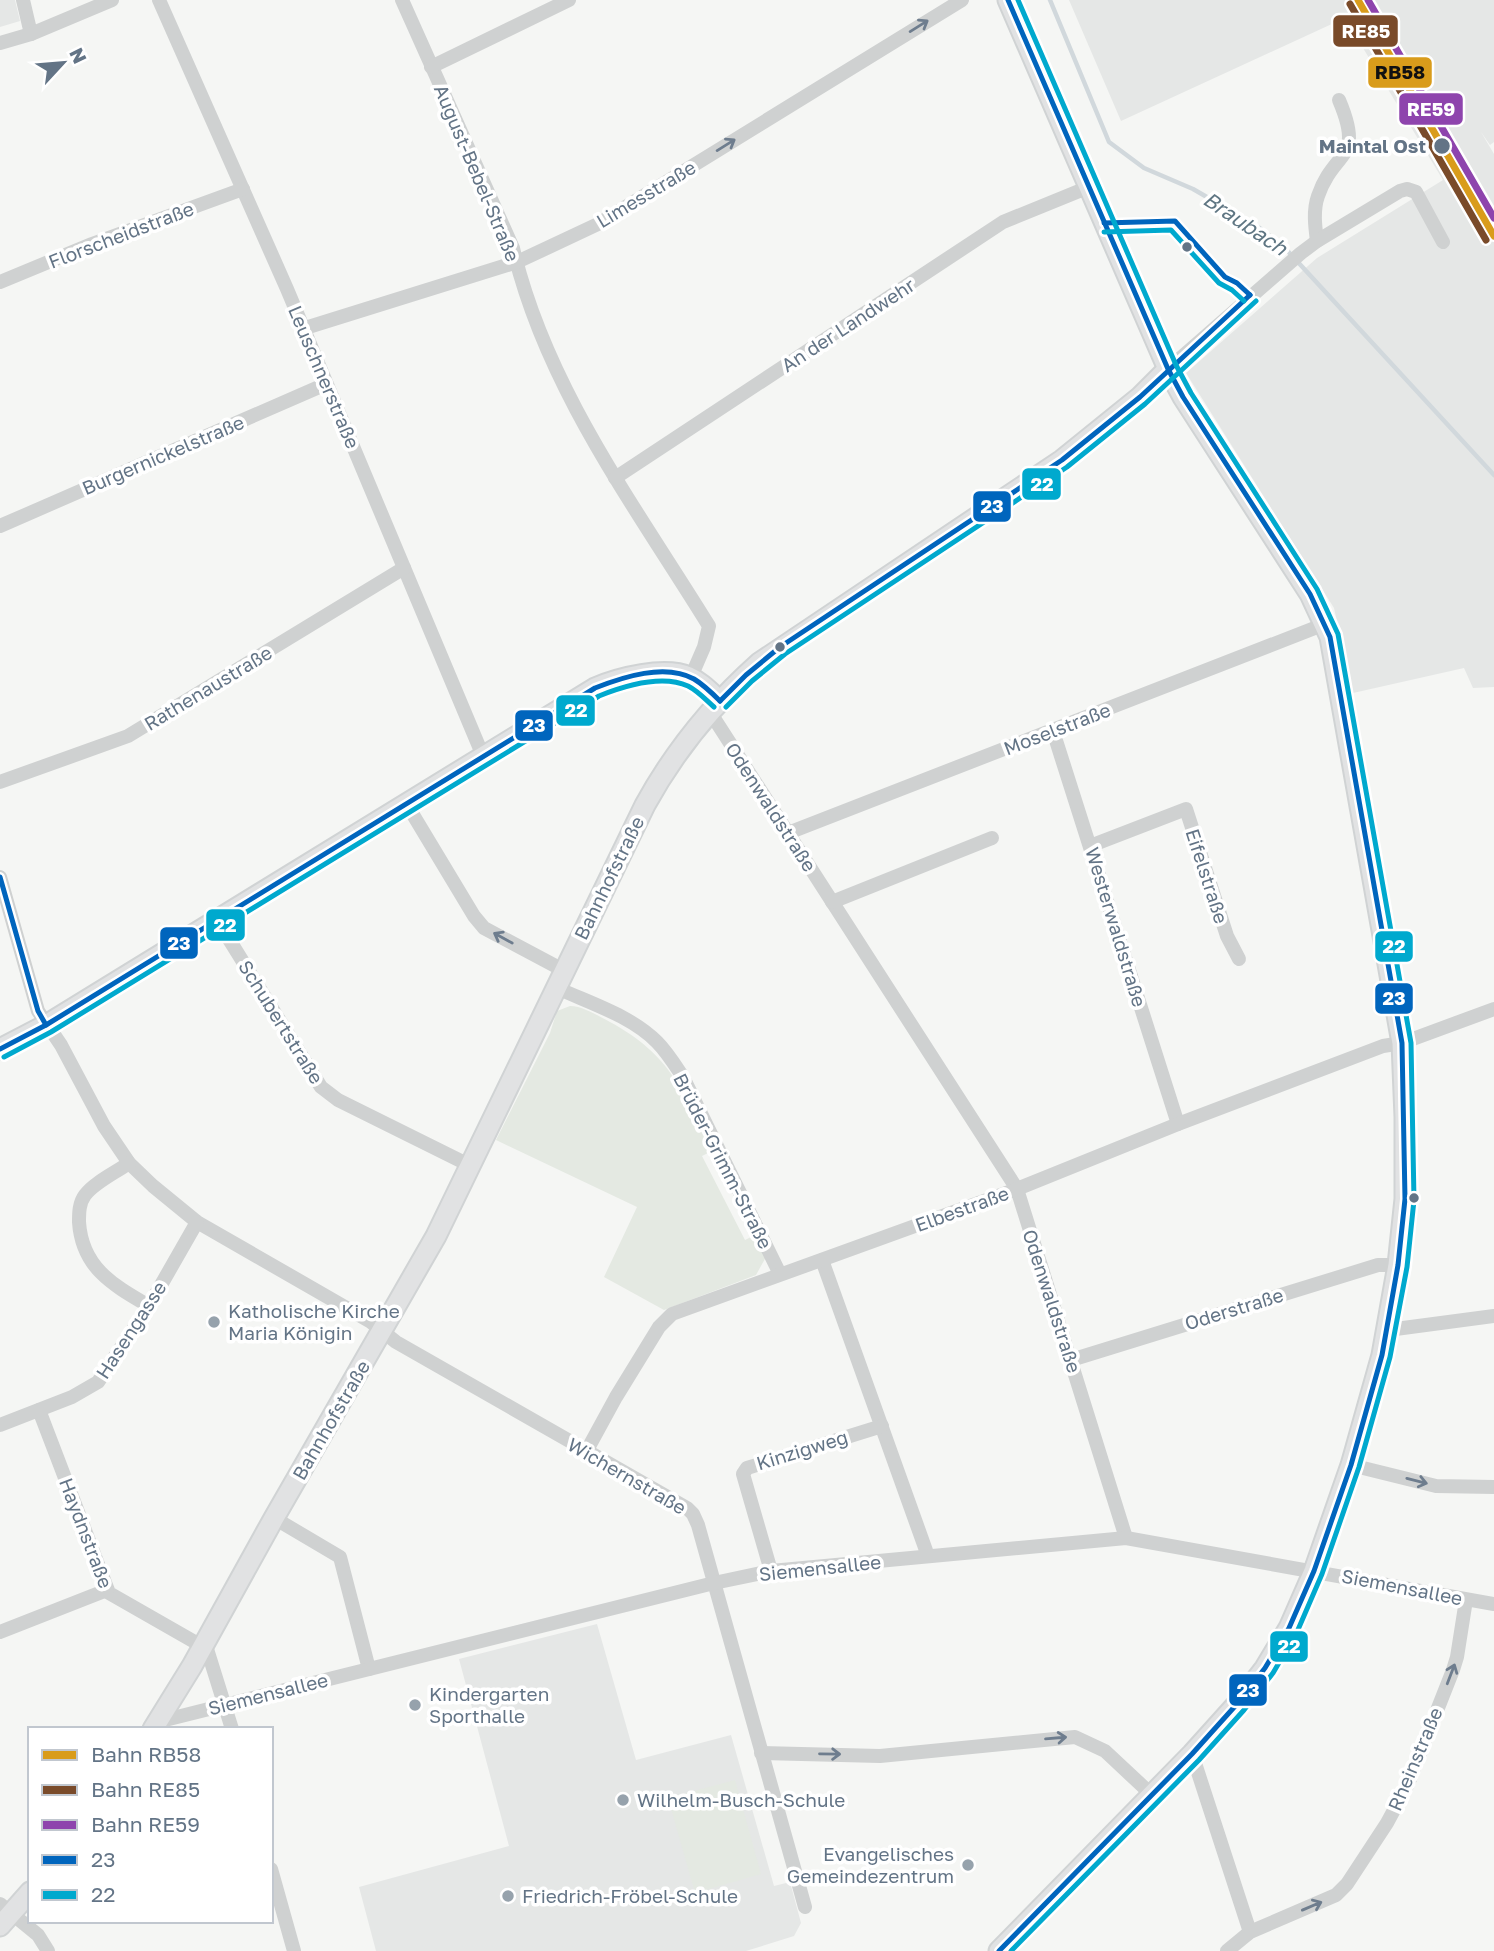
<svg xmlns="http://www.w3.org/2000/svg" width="1494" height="1951" viewBox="0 0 1494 1951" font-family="'Golos Text',sans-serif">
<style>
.built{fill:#e5e7e6}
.green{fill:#e4e9e2}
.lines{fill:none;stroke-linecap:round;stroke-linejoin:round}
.stream{stroke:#d1d8dc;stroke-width:4.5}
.secondary-casing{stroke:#d0d3d4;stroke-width:23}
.street{stroke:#cfd1d1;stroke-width:14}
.secondary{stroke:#e1e2e3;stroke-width:19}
.bus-1-casing{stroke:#fff;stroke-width:10}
.bus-2-casing{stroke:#fff;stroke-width:10}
.bus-1{stroke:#0065bd;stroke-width:5}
.bus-2{stroke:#00a9ce;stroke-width:5}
.rail-1-casing{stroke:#fff;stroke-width:12}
.rail-2-casing{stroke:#fff;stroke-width:12}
.rail-3-casing{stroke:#fff;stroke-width:12}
.rail-1{stroke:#d99c1b;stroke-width:7}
.rail-2{stroke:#7a4b2a;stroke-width:7}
.rail-3{stroke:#8e44ad;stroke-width:7}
.oneway{stroke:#6e7d8e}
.stop-dot{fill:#637486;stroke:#fff;stroke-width:2.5}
.poi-dot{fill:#96a2ac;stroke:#fff;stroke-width:2.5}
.labels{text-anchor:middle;stroke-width:7;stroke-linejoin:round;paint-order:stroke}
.stop-label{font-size:19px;font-weight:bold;fill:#637486;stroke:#fff;text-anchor:end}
.street-label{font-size:19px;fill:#637486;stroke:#fff}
.poi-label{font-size:19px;fill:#637486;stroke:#fff;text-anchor:start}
.water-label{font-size:21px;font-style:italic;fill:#5f7683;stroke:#fff}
.line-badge{stroke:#fff;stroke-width:2.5}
.badge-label{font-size:19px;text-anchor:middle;font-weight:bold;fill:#fff}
.pale-badge-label{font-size:19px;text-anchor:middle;font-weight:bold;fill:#111}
</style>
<rect width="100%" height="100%" fill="#f5f6f4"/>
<!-- built -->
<g class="built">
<polygon points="0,0 15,0 20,21 0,27"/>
<polygon points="1069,0 1494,0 1494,142 1490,145 1481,132 1494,154 1494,687 1473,688 1464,668 1353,693 1334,608 1186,373 1317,258 1443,180 1343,15 1334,23 1121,121"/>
<polygon points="597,1624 636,1760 731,1735 774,1886 790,1882 801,1923 794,1936 746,1951 376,1951 359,1887 509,1846 459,1659"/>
</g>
<!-- green -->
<g class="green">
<path d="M570 1006C583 1006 598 1016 610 1022 671 1055 683 1091 712 1151L702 1156 745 1240 755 1235 766 1257 756 1275 664 1310 604 1277 637 1207 496 1140 550 1033 557 1011Z"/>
<polygon points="735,1780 761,1874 695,1893 668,1798"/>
</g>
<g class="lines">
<!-- stream -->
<polyline class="stream" points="1050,0 1109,142 1144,168 1193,189 1257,226 1284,247 1494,475"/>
<!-- secondary casing -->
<g class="secondary-casing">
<g id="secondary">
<path d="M0 1049 46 1025 595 688C618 678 665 666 689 677 701 682 710 692 720 701"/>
<path d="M153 1729 192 1666 274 1518 436 1236 645 805C674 752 713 704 759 663L1062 460 1140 397 1168 369"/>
<polyline points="0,1926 30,1892"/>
<polyline points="999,1951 1192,1754 1237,1704 1265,1668 1289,1628 1314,1571 1351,1465 1382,1355 1398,1265 1405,1199 1405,1117 1402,1043 1330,637 1310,594 1183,397 1168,369 1008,0"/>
</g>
</g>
<!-- street -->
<g class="street">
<polyline points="23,0 31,34"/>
<polyline points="159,0 287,289 483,756"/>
<path d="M402 0 513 248C546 388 635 506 709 626L704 647 691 677"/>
<polyline points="0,43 31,34 112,0"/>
<polyline points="431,67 569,0"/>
<path d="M1317 241C1315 226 1313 210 1318 196 1334 149 1365 161 1339 100"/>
<polyline points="0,282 92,244 243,189"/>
<polyline points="302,329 517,262 598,224 962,0"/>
<polyline points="1168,369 1301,253 1317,241 1400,191 1407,189 1416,192 1443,242"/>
<polyline points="615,478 1003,222 1089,187"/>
<polyline points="0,526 326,384"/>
<polyline points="710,712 1017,1189 1126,1538"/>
<polyline points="1053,731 1178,1124"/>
<polyline points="0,782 128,736 404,568"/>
<polyline points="406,803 474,916 484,928 563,970"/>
<polyline points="788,833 1325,624"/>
<polyline points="1090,846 1186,809 1227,936 1239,959"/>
<polyline points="0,877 38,1011 61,1045 104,1126 129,1163 153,1186 197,1222 371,1322 396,1342 687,1508 693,1514 698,1525 805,1907"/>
<polyline points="832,902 992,838"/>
<polyline points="217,920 321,1087 338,1100 471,1166"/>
<path d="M555 987C589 1003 630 1015 657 1042 667 1052 675 1065 683 1077L780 1274"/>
<path d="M129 1163C115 1173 95 1182 85 1195 79 1203 79 1213 79 1222 82 1268 113 1285 149 1306"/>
<polyline points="822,1260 928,1556"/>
<polyline points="1388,1330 1494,1316"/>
<polyline points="1071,1360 1378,1265 1398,1265"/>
<polyline points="39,1410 109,1593 207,1649 232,1729"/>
<polyline points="0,1425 72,1397 98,1382 149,1306 197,1222"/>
<polyline points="586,1452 616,1397 659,1327 672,1314 1017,1189 1178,1124 1383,1046 1402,1043 1494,1009"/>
<polyline points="1351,1465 1436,1486 1494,1487"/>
<polyline points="274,1518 340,1557 369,1669"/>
<polyline points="771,1571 743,1474 747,1468 882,1426"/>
<polyline points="0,1632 107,1590"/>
<polyline points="157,1722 714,1583 771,1571 1126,1538 1494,1604"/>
<polyline points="761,1753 880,1756 1075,1737 1105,1751 1152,1795"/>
<polyline points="1192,1754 1250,1932"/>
<polyline points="271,1869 294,1951"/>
<polyline points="0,1904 38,1935 48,1951"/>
<polyline points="1227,1951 1250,1932 1336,1895 1347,1884 1387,1823 1408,1784 1453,1670 1457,1657 1466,1600"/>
</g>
<!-- secondary -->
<use href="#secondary" class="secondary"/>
<!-- bus-1 casing -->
<g class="bus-1-casing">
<g id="bus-1">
<polyline points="1104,223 1175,221 1225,277 1237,283 1250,295"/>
<polyline points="720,701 746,675 780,647 1062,460 1140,397 1250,295"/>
<polyline points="0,877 38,1011 46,1025"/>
<path d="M0 1049 46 1025 595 688C623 677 665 663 694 679 704 685 712 693 720 701"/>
<polyline points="999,1951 1192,1754 1237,1704 1265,1668 1289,1628 1314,1571 1351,1465 1382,1355 1398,1265 1405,1199 1402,1043 1330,637 1310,594 1183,397 1168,369 1008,0"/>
</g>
</g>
<!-- bus-2 casing -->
<g class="bus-2-casing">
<g id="bus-2">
<polyline points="1104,232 1171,230 1219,283 1232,290 1244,301"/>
<polyline points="726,707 752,681 785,654 1067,467 1145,404 1256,301"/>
<path d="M4 1057 51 1032 599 696C624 686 661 674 688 686 698 691 706 700 714 707"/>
<polyline points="1011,1951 1199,1760 1244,1710 1273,1673 1297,1632 1322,1574 1359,1467 1390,1357 1407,1267 1414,1200 1411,1043 1338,634 1317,589 1191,393 1176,365 1018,0"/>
</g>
</g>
<!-- bus-1 -->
<use href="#bus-1" class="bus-1"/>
<!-- bus-2 -->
<use href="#bus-2" class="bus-2"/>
<!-- rail-1 casing -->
<g class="rail-1-casing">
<polyline id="rail-1" points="1358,0 1494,236"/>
</g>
<!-- rail-2 casing -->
<g class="rail-2-casing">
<polyline id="rail-2" points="1350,4 1486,240"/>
</g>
<!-- rail-3 casing -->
<g class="rail-3-casing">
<polyline id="rail-3" points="1368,0 1494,218"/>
</g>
<!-- rail-1 -->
<use href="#rail-1" class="rail-1"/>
<!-- rail-2 -->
<use href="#rail-2" class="rail-2"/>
<!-- rail-3 -->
<use href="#rail-3" class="rail-3"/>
</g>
<!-- one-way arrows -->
<defs><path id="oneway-shaft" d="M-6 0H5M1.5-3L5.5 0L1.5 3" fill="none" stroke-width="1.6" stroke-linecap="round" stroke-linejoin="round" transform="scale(1.75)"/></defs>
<g class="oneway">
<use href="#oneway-shaft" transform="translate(919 26) rotate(-32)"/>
<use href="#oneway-shaft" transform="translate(726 145) rotate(-32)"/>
<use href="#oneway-shaft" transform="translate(503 938) rotate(-151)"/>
<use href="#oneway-shaft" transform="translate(1417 1481) rotate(14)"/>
<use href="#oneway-shaft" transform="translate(1451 1674) rotate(-69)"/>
<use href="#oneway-shaft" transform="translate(1056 1738) rotate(-5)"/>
<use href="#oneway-shaft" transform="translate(830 1754) rotate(1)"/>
<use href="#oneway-shaft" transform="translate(1312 1906) rotate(-23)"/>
</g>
<!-- markers -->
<g class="stop-dot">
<circle cx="1442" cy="146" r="9"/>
<circle cx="1187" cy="247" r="6"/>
<circle cx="780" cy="647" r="6"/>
<circle cx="1414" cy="1198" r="6"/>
</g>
<g class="poi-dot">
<circle cx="214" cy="1322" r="7"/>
<circle cx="415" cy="1705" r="7"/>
<circle cx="623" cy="1800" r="7"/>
<circle cx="968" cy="1865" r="7"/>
<circle cx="508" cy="1896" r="7"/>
</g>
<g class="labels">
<!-- stop labels -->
<g class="stop-label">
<text x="1426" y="153">Maintal Ost</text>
</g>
<!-- street labels -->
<g class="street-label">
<text transform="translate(477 173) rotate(67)" y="7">August-Bebel-Straße</text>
<text transform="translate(646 194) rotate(-31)" y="7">Limesstraße</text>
<text transform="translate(121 235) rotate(-21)" y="7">Florscheidstraße</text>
<text transform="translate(848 325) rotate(-33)" y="7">An der Landwehr</text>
<text transform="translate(324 377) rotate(67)" y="7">Leuschnerstraße</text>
<text transform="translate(163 455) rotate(-23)" y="7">Burgernickelstraße</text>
<text transform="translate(208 688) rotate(-31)" y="7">Rathenaustraße</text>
<text transform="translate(1057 729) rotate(-21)" y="7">Moselstraße</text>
<text transform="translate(771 807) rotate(57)" y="7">Odenwaldstraße</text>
<text transform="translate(1207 876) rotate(72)" y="7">Eifelstraße</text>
<text transform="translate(609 878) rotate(-64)" y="7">Bahnhofstraße</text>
<text transform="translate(1116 927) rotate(73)" y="7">Westerwaldstraße</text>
<text transform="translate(281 1022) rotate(58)" y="7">Schubertstraße</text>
<text transform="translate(723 1161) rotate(63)" y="7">Brüder-Grimm-Straße</text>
<text transform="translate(962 1209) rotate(-20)" y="7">Elbestraße</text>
<text transform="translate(1052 1301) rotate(72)" y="7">Odenwaldstraße</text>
<text transform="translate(1234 1309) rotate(-17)" y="7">Oderstraße</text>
<text transform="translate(131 1330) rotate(-57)" y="7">Hasengasse</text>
<text transform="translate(331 1420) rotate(-60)" y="7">Bahnhofstraße</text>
<text transform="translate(802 1450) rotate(-17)" y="7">Kinzigweg</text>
<text transform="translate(627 1476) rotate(30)" y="7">Wichernstraße</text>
<text transform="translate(86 1533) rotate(69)" y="7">Haydnstraße</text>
<text transform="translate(820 1568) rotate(-6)" y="7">Siemensallee</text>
<text transform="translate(1402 1587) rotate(11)" y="7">Siemensallee</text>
<text transform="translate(268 1694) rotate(-14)" y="7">Siemensallee</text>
<text transform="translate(1415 1759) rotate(-67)" y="7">Rheinstraße</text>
</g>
<!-- poi labels -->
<g class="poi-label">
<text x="228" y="1318">Katholische Kirche<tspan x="228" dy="22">Maria Königin</tspan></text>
<text x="429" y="1701">Kindergarten<tspan x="429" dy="22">Sporthalle</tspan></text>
<text x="637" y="1807">Wilhelm-Busch-Schule</text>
<text x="954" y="1861" text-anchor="end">Evangelisches<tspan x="954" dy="22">Gemeindezentrum</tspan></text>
<text x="522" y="1903">Friedrich-Fröbel-Schule</text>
</g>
<!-- water labels -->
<g class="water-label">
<text transform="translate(1245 224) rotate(34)" y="7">Braubach</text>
</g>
</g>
<g class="line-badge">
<rect x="1332" y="14" width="67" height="34" rx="7" fill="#7a4b2a"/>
<rect x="1367" y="56" width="66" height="33" rx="7" fill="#d99c1b"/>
<rect x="1398" y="92" width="66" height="34" rx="7" fill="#8e44ad"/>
<rect x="1021" y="467" width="41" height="34" rx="7" fill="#00a9ce"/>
<rect x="972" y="490" width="40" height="33" rx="7" fill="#0065bd"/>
<rect x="555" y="694" width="41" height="33" rx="7" fill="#00a9ce"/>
<rect x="514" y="709" width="40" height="33" rx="7" fill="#0065bd"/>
<rect x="205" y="908" width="41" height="34" rx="7" fill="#00a9ce"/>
<rect x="159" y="926" width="40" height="34" rx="7" fill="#0065bd"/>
<rect x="1374" y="930" width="40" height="33" rx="7" fill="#00a9ce"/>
<rect x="1374" y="982" width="40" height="33" rx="7" fill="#0065bd"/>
<rect x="1269" y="1630" width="40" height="33" rx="7" fill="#00a9ce"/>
<rect x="1228" y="1673" width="40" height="34" rx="7" fill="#0065bd"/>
</g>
<g class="badge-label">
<text x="1366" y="38">RE85</text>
<text x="1431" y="116">RE59</text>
<text x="1042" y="491">22</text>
<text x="992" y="513">23</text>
<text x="576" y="717">22</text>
<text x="534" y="732">23</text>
<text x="225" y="932">22</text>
<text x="179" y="950">23</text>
<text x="1394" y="953">22</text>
<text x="1394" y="1005">23</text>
<text x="1289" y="1653">22</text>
<text x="1248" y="1697">23</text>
</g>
<g class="pale-badge-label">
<text x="1400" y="79">RB58</text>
</g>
<!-- legend -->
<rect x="28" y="1727" width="245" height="196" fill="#ffffff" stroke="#c1c7cf" stroke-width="2"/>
<rect x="42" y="1750" width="35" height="10" fill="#d99c1b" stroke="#c1c7cf" stroke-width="2"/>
<text x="91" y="1762" font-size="21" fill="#637486">Bahn RB58</text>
<rect x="42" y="1785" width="35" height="10" fill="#7a4b2a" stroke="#c1c7cf" stroke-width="2"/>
<text x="91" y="1797" font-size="21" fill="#637486">Bahn RE85</text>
<rect x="42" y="1820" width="35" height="10" fill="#8e44ad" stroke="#c1c7cf" stroke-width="2"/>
<text x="91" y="1832" font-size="21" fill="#637486">Bahn RE59</text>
<rect x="42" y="1855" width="35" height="10" fill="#0065bd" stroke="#c1c7cf" stroke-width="2"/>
<text x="91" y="1867" font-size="21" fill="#637486">23</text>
<rect x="42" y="1890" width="35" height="10" fill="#00a9ce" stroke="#c1c7cf" stroke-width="2"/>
<text x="91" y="1902" font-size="21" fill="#637486">22</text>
<!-- north arrow -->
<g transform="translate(63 63) rotate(64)" stroke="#ffffff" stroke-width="5" paint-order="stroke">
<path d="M0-5L12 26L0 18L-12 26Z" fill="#637486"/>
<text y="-10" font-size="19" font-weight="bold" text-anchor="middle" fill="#637486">N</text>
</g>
</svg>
